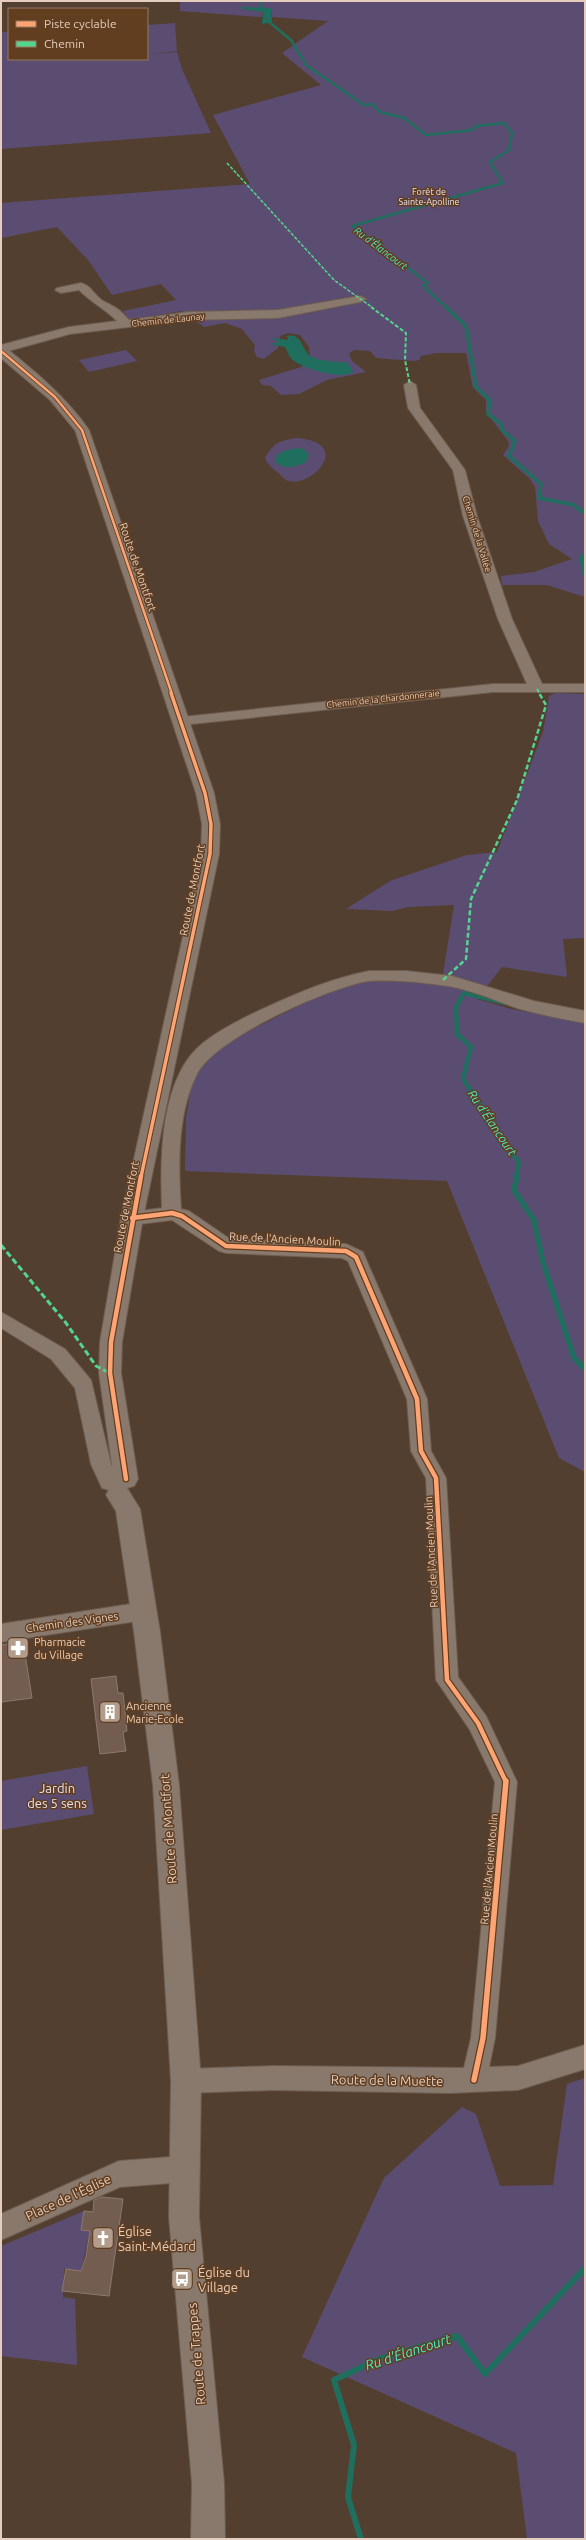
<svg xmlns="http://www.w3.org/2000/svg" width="586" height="2540" viewBox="0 0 586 2540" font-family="Ubuntu,sans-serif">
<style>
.green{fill:#5b4d72}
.water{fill:#1f6e5e}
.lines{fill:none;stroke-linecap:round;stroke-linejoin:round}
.stream-far4{stroke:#1f6e5e;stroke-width:2.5}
.stream-far3{stroke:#1f6e5e;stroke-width:3.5}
.stream-far2{stroke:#1f6e5e;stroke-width:4.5}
.stream-far1{stroke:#1f6e5e;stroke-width:5.5}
.stream{stroke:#1f6e5e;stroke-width:6}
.building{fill:#735c50;stroke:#8c796f}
.minor-casing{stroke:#6e5d4f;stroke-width:2}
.tertiary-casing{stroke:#6e5d4f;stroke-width:2}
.minor{fill:#89796d;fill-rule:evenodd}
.tertiary{fill:#89796d;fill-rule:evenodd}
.quiet-far3{stroke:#53d58f;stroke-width:1.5;stroke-dasharray:3.5 1.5;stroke-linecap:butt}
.quiet-far2{stroke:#53d58f;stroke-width:2;stroke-dasharray:4 2;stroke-linecap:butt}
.quiet-far1{stroke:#53d58f;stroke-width:2.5;stroke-dasharray:5 2.5;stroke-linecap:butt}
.quiet{stroke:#53d58f;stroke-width:3;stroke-dasharray:6 3;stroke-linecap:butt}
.cycleway-far3-casing{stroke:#623e21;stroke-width:4}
.cycleway-far2-casing{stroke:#623e21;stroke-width:5.5}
.cycleway-far1-casing{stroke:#623e21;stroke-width:7}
.cycleway-casing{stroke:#623e21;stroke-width:8}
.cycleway-far3{stroke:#fda474;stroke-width:2.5}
.cycleway-far2{stroke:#fda474;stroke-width:3.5}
.cycleway-far1{stroke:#fda474;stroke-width:4.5}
.cycleway{stroke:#fda474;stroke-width:5.5}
.labels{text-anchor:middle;stroke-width:3;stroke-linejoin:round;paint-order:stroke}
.far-park-label{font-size:9px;fill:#e4e0f4;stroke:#623e21}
.far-street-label{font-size:9px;fill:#e5cebe;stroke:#623e21}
.far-water-label{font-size:10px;font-style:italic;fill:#4feacb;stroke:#623e21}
.street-label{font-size:11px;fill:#e5cebe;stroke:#623e21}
.poi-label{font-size:11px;fill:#e5cebe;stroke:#623e21;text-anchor:start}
.water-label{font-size:12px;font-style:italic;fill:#4feacb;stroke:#623e21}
.near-park-label{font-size:13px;fill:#e4e0f4;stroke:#623e21}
.near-street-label{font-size:13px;fill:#e5cebe;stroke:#623e21}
.near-poi-label{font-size:13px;fill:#e5cebe;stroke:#623e21;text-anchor:start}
.near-water-label{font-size:14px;font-style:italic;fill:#4feacb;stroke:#623e21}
</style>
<rect width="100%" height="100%" fill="#533f30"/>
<!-- green -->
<g class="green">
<polygon points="180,1 585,1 585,597 547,585 502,585 501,576 534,572 572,559 549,544 538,521 535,487 530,479 503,455 509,446 508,441 486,412 486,400 473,388 466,353 435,353 421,356 419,360 414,361 376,358 370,351 354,350 349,354 352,361 366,372 327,380 299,394 281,395 271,386 262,385 259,380 301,367 310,359 309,347 300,335 288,333 280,336 278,348 264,359 257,357 254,351 255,345 242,329 225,323 204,327 182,311 130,320 123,311 176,300 161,284 112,295 88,260 57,227 1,238 1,203 250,184 213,115 321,85 282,53 328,21 272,17 271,8 242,9 263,12 261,17 180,11"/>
<polygon points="175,23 177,51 152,54 177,52 182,69 211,133 1,149 1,32 9,32 9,59 147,59 147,25"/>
<polygon points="126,350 137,361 89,372 79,360"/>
<path d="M297 438C356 443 309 491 286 480 283 478 280 474 277 472 271 467 268 465 265 458 274 442 279 441 297 438Z"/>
<polygon points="556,693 585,694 585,938 563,939 567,977 502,967 477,999 511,1009 585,1022 585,1472 559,1458 447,1181 185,1171 186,1118 196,1058 367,971 443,974 454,905 408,907 392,911 346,909 390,881 467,855 497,852 543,732 549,696"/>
<polygon points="87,1766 94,1814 1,1830 1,1781"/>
<polygon points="585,2078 585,2539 527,2539 516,2453 302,2357 384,2178 462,2107 476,2114 500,2186 553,2185 567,2084"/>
<polygon points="84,2211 81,2230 90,2231 81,2271 64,2269 63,2297 75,2299 77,2365 1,2356 1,2246"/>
</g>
<!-- water -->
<g class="water">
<polygon points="240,7 271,8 272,22 262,24 263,12 242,9"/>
<path d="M287 336C301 333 301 347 309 355 316 362 338 361 348 363L353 372C344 381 299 368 291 358 288 355 287 350 285 347L269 344 279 342 271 338 288 340Z"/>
<path d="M301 448 309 454 305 463C293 467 285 470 275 462L277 455 286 450Z"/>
</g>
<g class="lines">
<!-- stream-far4 -->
<g class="stream-far4">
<polyline points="261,1 261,7 265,10"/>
<polyline points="269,18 268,21 291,40 306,65 364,105 372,104 380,112 404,118 426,135 472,130 476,126 504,123 512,133 509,150 490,162 503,183 352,226 428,283 423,286 447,308"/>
</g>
<!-- stream-far3 -->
<g class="stream-far3">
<polyline points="446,307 466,326 476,387 490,400 488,414 501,424 502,430 515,441 509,456 541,484 539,498 574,505 585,514"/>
<polyline points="585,553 581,558 585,578"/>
</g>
<!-- stream-far2 -->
<polyline class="stream-far2" points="505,1003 464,993 456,1007 457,1034 471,1047 463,1079 519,1163 516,1177"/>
<!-- stream-far1 -->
<polyline class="stream-far1" points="517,1176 514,1190 534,1220 543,1262 574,1358 585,1369"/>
<!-- stream -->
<polyline class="stream" points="361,2539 348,2497 354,2445 334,2380 379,2359 457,2336 485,2374 585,2268"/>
</g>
<!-- building -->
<g class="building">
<polygon points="23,1641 32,1698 1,1702 1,1645"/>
<polygon points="116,1676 118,1693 123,1693 127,1731 123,1732 126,1751 100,1754 91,1679"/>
<polygon points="102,2197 123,2199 109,2296 62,2291 66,2269 81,2271 86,2257 90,2231 81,2230 84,2211 93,2212 94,2200"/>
</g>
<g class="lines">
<!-- minor casing -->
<g class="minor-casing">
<g id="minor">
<path d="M81 283C91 285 95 296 103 301 117 308 118 308 129 320L188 312 278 310 360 296 366 299 360 302 278 318 188 320 70 334 1 353V345L69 327 117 321C105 309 91 302 79 290L61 293 55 290 57 288Z"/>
<polygon points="410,381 416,385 420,408 465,470 477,516 512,619 542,684 585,684 585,692 493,692 182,725 177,724 175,721 182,717 493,684 527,684 498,619 463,516 453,470 408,408 404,385"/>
<path d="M369 971H406L452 976 534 1001 585 1011V1023C563 1019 541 1015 520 1009 501 1003 484 995 465 990 449 985 431 984 415 982 400 981 384 980 369 981 329 987 218 1037 198 1072 177 1112 178 1165 181 1209L189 1211 230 1239 346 1244 363 1252 365 1257 427 1399 431 1451 446 1478 458 1677 486 1716 517 1782 495 2038 489 2067 518 2066 585 2045V2069L518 2090 450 2093 273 2090 186 2093 177 2090 173 2081 177 2072 186 2069 273 2066 464 2068 471 2038 495 1782 470 1730 436 1680 426 1478 411 1451 407 1399 348 1261 342 1258 226 1253 219 1251 172 1220 132 1225 125 1223 123 1218 125 1213 162 1208C160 1158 160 1077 203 1043 222 1028 245 1017 267 1007 300 992 333 978 369 971Z"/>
<polygon points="1,1312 65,1349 91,1380 111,1464 119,1482 116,1488 109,1490 102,1488 91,1464 75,1388 51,1359 1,1328"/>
<polygon points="144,1602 152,1605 155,1611 152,1617 144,1620 1,1642 1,1624"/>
<polygon points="184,2156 193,2160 197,2169 193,2178 184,2182 120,2187 1,2240 1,2214 119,2161"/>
</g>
</g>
<!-- tertiary casing -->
<g class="tertiary-casing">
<path id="tertiary" d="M1 347 6 348C37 373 66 397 89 430L214 793 220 824 219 854 143 1218 122 1342 121 1373 138 1479 134 1486 127 1488 140 1509 160 1632 179 1785 201 2081 199 2217 224 2483 225 2539H191L192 2483 169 2217 171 2081 153 1785 134 1632 116 1511 106 1495 110 1488 117 1485 114 1479 99 1373 100 1342 121 1218 201 854 202 824 196 793 75 430 50 400 1 358Z"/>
</g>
<!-- minor -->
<use href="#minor" class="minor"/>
<!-- tertiary -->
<use href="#tertiary" class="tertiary"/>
<!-- quiet-far3 -->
<polyline class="quiet-far3" points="227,163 334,280 373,308"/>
<!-- quiet-far2 -->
<g class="quiet-far2">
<polyline points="371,307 406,333 405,360 410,385"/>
<polyline points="537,689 540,694"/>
</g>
<!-- quiet-far1 -->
<polyline class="quiet-far1" points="443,980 466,959 471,899 517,800 546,705 539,693"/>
<!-- quiet -->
<polyline class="quiet" points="1,1245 66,1323 96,1366 110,1373"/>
<!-- cycleway-far3 casing -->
<g class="cycleway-far3-casing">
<polyline id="cycleway-far3" points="1,351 55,397 82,430 172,694"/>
</g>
<!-- cycleway-far2 casing -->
<g class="cycleway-far2-casing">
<polyline id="cycleway-far2" points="141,1177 210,854 211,824 205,793 171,693"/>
</g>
<!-- cycleway-far1 casing -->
<g class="cycleway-far1-casing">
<g id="cycleway-far1">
<polyline points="132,1218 172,1213 182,1216 226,1246 346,1251 356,1257 417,1399 421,1451 436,1478 447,1680 478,1723 506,1782"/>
<polyline points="126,1479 110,1373 111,1342 141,1176"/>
</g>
</g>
<!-- cycleway casing -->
<g class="cycleway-casing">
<polyline id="cycleway" points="474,2080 483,2038 506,1781"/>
</g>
<!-- cycleway-far3 -->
<use href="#cycleway-far3" class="cycleway-far3"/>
<!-- cycleway-far2 -->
<use href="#cycleway-far2" class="cycleway-far2"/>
<!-- cycleway-far1 -->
<use href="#cycleway-far1" class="cycleway-far1"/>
<!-- cycleway -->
<use href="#cycleway" class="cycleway"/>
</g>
<!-- icons -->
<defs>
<g id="pharmacy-square" transform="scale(1.15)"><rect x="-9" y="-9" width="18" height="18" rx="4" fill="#b29c8c" stroke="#623e21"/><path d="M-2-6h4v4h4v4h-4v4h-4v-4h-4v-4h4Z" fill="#fff"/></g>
<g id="building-square" transform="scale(1.15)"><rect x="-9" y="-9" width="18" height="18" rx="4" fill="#b29c8c" stroke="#623e21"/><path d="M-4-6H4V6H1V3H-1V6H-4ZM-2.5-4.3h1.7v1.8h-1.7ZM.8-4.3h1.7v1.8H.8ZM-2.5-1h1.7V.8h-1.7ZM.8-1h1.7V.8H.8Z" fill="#fff"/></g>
<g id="church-square" transform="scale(1.15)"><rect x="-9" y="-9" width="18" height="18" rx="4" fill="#b29c8c" stroke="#623e21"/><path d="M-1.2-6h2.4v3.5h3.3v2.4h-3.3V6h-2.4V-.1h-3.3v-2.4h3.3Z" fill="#fff"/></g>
<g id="bus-square" transform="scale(1.15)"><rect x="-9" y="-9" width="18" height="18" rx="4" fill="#b29c8c" stroke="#623e21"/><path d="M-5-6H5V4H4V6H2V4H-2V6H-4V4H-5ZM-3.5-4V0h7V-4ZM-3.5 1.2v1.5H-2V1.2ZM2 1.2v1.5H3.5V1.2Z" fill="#fff"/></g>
</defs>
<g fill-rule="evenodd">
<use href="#pharmacy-square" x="18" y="1648"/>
<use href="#building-square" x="110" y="1712"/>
<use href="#church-square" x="103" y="2238"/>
<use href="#bus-square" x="182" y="2279"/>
</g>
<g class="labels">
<!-- far-park labels -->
<g class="far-park-label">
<text x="429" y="195">Forêt de<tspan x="429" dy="10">Sainte-Apolline</tspan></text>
</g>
<!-- far-street labels -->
<g class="far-street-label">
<text transform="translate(168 320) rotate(-6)" y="3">Chemin de Launay</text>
<text transform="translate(477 534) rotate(73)" y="3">Chemin de la Vallée</text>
<text transform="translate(383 699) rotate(-6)" y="3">Chemin de la Chardonneraie</text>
</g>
<!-- far-water labels -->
<g class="far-water-label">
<text transform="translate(381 248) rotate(37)" y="4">Ru d'Élancourt</text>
</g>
<!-- street labels -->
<g class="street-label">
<text transform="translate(138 567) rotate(71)" y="4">Route de Montfort</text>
<text transform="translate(192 890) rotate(-79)" y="4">Route de Montfort</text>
<text transform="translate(126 1207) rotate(-79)" y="4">Route de Montfort</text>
<text transform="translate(285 1239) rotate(3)" y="4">Rue de l'Ancien Moulin</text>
<text transform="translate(431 1552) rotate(-93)" y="4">Rue de l'Ancien Moulin</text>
<text transform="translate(72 1622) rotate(-8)" y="4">Chemin des Vignes</text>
<text transform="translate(489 1869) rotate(-85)" y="4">Rue de l'Ancien Moulin</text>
</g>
<!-- poi labels -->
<g class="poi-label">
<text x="34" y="1646">Pharmacie<tspan x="34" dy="13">du Village</tspan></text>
<text x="126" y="1710">Ancienne<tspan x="126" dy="13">Marie-Ecole</tspan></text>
</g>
<!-- water labels -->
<g class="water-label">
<text transform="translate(492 1123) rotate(56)" y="4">Ru d'Élancourt</text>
</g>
<!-- near-park labels -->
<g class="near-park-label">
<text x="57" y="1793">Jardin<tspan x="57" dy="15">des 5 sens</tspan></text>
</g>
<!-- near-street labels -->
<g class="near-street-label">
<text transform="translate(168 1829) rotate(-94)" y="5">Route de Montfort</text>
<text transform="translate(387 2080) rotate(1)" y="5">Route de la Muette</text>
<text transform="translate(68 2197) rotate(-25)" y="5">Place de l'Église</text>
<text transform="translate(196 2354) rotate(-95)" y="5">Route de Trappes</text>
</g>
<!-- near-poi labels -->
<g class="near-poi-label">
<text x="118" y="2236">Église<tspan x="118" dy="15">Saint-Médard</tspan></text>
<text x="198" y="2277">Église du<tspan x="198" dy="15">Village</tspan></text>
</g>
<!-- near-water labels -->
<g class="near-water-label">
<text transform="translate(408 2352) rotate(-18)" y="5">Ru d'Élancourt</text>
</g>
</g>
<!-- border -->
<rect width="586" height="2540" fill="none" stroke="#e5cebe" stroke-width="4"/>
<!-- legend -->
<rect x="8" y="8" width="140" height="52" fill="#623e21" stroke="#967860"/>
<rect x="16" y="21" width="20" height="6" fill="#fda474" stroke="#967860"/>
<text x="44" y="28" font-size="12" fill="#e5cebe">Piste cyclable</text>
<rect x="16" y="41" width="20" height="6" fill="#53d58f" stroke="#967860"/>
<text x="44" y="48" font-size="12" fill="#e5cebe">Chemin</text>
</svg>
